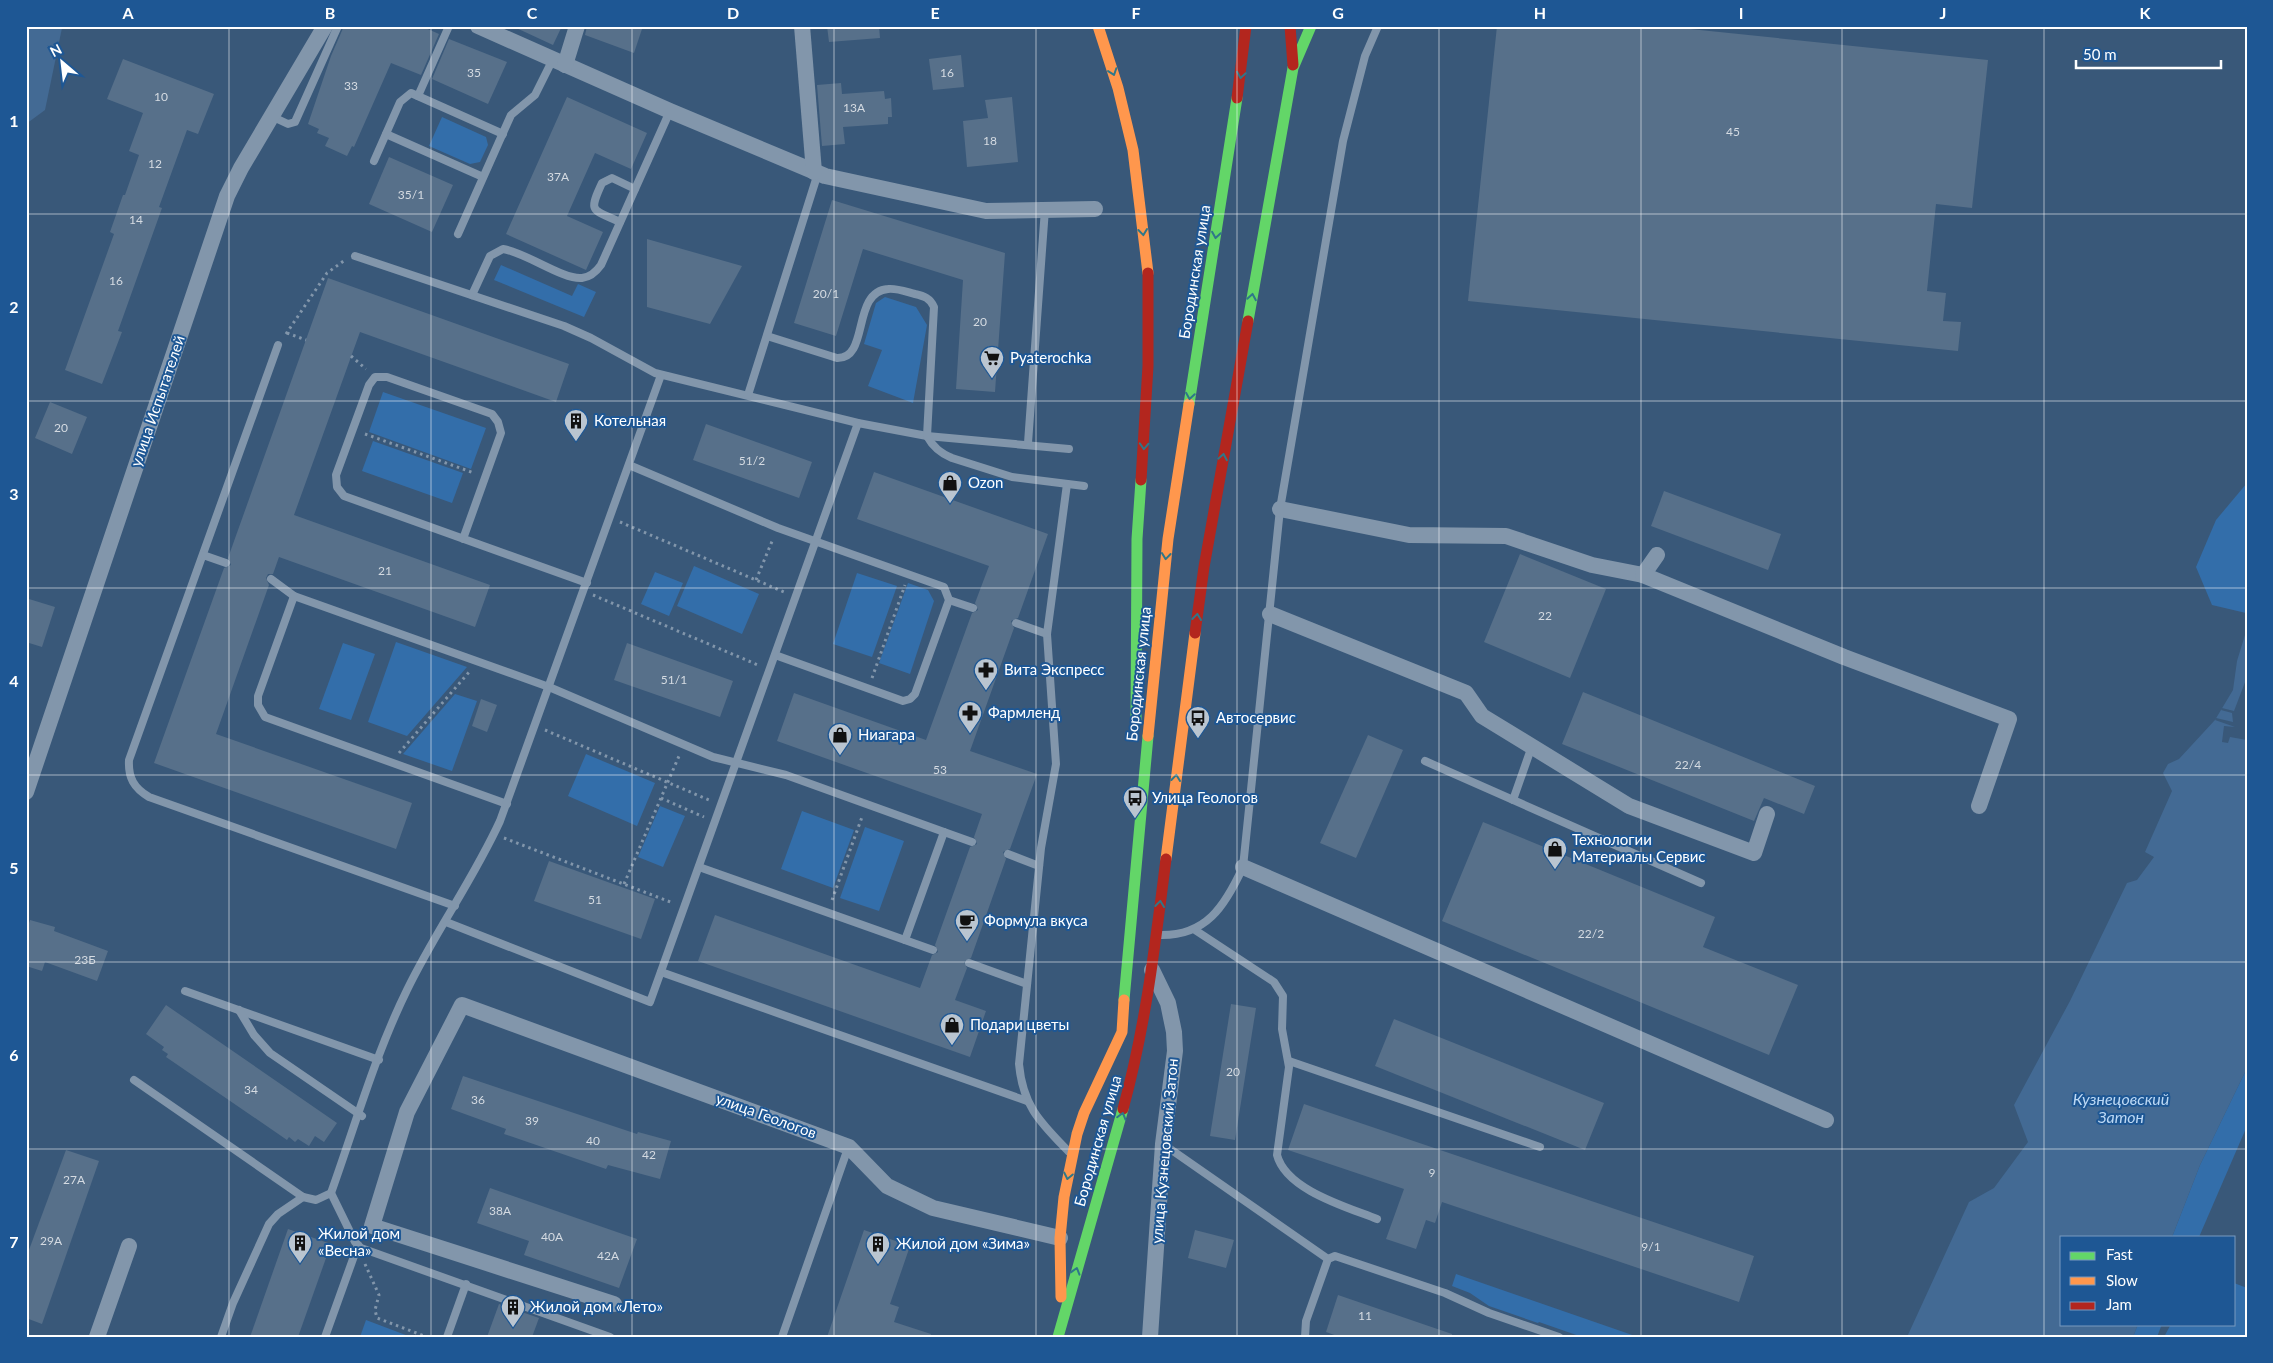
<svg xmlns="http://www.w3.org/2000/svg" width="2273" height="1363" viewBox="0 0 2273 1363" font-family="Lato,sans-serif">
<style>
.green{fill:#336eaa}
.water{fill:#436a94}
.pier{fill:#395879}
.building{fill:#57708a}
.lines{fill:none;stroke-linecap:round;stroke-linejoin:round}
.path{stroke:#8296ab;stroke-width:3;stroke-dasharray:2.5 4;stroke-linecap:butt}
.lane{stroke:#8296ab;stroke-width:8}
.street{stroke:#8296ab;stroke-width:16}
.fast{stroke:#63d668;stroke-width:11}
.slow{stroke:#ff974d;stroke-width:11}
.jam{stroke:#b3261e;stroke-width:11}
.oneway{stroke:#2f7789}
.grid{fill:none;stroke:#fff;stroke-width:1;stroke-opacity:0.55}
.labels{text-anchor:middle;stroke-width:4;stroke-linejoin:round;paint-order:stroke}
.number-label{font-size:12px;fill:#d5dbe2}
.street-label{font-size:15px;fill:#fff;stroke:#1e5794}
.poi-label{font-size:15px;fill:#fff;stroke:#1e5794;text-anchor:start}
.water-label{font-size:16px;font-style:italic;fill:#bdd9f5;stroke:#1e5794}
.neatline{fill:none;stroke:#fff;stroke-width:2}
.grid-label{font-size:16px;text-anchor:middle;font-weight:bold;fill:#fff}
</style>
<rect width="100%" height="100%" fill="#395879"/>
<!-- green -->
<g class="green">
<polygon points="442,117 486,137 488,145 480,162 470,164 429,146"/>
<polygon points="501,265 572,296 578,284 596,292 584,317 494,280"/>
<polygon points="885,297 916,307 927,325 913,403 868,386 882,350 864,344 876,303"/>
<polygon points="383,392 486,428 471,469 369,432"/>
<polygon points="373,441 463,473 452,503 362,471"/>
<polygon points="2247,483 2247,613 2246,613 2212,605 2196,567 2216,520"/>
<polygon points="694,566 759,594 742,634 677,606"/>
<polygon points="655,572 683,583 669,616 641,604"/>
<polygon points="857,573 897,586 872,657 833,644"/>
<polygon points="908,583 928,590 934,601 910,674 879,663"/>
<polygon points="396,642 467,667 407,736 368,722"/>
<polygon points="343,643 375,654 351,720 319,709"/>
<polygon points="455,694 477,701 452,771 403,754"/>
<polygon points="586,754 655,783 637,826 568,796"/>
<polygon points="660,806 685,816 663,867 638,857"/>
<polygon points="802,811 854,830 833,888 781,869"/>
<polygon points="865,827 904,841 879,911 840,898"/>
<polygon points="2247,1068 2247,1126 2199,1237 2172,1237 2200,1165"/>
<polygon points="1456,1274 1638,1337 1582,1337 1539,1322 1538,1323 1489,1306 1470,1293 1452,1286"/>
<polygon points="2234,1283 2247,1288 2247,1337 2164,1337 2171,1324 2234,1324"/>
<polygon points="366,1320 411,1337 360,1337"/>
<polygon points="2138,1324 2162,1324 2157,1337 2133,1337"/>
</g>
<!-- water -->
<g class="water">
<polygon points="26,26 62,28 45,110 26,124"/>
<polygon points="2247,613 2247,1068 2200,1165 2172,1237 2062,1237 2062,1324 2138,1324 2133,1337 1907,1337 1969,1202 1994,1188 2028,1142 2014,1105 2070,1001 2127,883 2137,880 2154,857 2145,852 2172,791 2163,773 2168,764 2179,759 2215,720 2233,690 2237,661 2245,635"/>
</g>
<!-- pier -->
<polygon class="pier" points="2247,677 2247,740 2230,737 2228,743 2222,742 2224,726 2235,727 2215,720 2216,718 2233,722 2232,713 2221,710 2222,708 2234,711"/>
<!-- building -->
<g class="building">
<polygon points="344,26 421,26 439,34 421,75 391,63 354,147 352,146 347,156 325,146 329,138 317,133 319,129 308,124 331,56"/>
<polygon points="512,26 562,26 553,45"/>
<polygon points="587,26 643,26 634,53 585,35"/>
<polygon points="827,26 879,26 880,38 829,42"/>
<polygon points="1497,26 1661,26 1988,60 1972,208 1936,204 1927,291 1946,293 1943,321 1961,322 1958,351 1468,301"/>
<polygon points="449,39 507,62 488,104 432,79"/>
<polygon points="961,55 964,87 933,90 929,59"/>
<polygon points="123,59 214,94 198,134 187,130 159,207 162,208 118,331 122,332 102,384 65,370 114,234 110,232 123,195 125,195 139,155 129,151 143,113 107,99"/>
<polygon points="841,83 842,94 884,91 885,99 891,98 892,117 888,117 888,124 843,127 845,144 822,146 817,85"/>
<polygon points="567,97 647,133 631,169 595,153 567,216 603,232 586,270 506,234"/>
<polygon points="1012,97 1018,162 967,167 963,121 988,118 985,100"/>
<polygon points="389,157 453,185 432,232 369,204"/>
<polygon points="832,200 1005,253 995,392 956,389 963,280 863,249 836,336 794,323"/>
<polygon points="647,239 742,266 710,324 647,307"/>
<polygon points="328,278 569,364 556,402 360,332 294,515 490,585 475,627 279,557 273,574 268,574 266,578 269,585 216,734 412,803 396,849 154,763 224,568 231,565 228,558"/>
<polygon points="50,402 87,417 72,454 35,438"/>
<polygon points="706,424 812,462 799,498 693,460"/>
<polygon points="874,472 1048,534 1018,618 1011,621 1014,628 970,751 1037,774 1010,849 1003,852 1006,859 971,958 964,962 967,968 955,1000 986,1011 970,1057 698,961 715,915 920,988 932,955 938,952 935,945 970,847 977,844 974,837 982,814 777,741 794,693 926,740 972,613 978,610 975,603 989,566 857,519"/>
<polygon points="1664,491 1781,534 1768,570 1651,526"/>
<polygon points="1520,554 1606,589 1570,678 1484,642"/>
<polygon points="29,599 55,607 42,647 26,642 26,607"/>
<polygon points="627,643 733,681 720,717 614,680"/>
<polygon points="1583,692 1815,786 1804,814 1764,798 1754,821 1562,744"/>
<polygon points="481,699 497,705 487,732 472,726"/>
<polygon points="1368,735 1403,750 1356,858 1320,843"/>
<polygon points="1483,822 1715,917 1703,947 1798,985 1769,1055 1442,921"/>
<polygon points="549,861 655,899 641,939 534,901"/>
<polygon points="30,920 55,927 54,931 108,951 97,981 45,962 42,971 26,966 26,932"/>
<polygon points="1231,1004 1256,1008 1235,1140 1210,1136"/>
<polygon points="166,1005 337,1123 324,1142 315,1136 309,1146 298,1139 295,1142 289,1137 287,1140 166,1057 168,1054 162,1050 164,1047 146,1034"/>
<polygon points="1394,1019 1604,1103 1585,1150 1375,1066"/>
<polygon points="463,1076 637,1134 638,1132 671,1141 660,1179 608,1165 606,1169 504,1134 506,1129 451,1109"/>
<polygon points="1304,1104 1754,1256 1739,1302 1442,1202 1435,1223 1426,1220 1416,1249 1386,1239 1404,1189 1288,1150"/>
<polygon points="66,1150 99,1161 42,1324 26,1318 26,1258"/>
<polygon points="490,1188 637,1239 619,1288 524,1255 529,1241 477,1223"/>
<polygon points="288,1229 331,1244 298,1337 250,1337"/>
<polygon points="864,1230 910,1246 890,1304 899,1307 894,1322 931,1334 930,1337 827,1337"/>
<polygon points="1195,1230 1234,1240 1226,1268 1188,1258"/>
<polygon points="1338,1295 1452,1334 1452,1337 1340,1337 1326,1332"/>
<polygon points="499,1304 539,1318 532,1337 487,1337"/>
</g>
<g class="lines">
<!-- path -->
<g class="path">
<polyline points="287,333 306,340"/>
<polyline points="286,334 327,273 345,260"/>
<polyline points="351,356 366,369"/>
<polyline points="365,434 474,473"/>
<polyline points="620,522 784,592"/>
<polyline points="756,580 773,539"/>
<polyline points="593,595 758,665"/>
<polyline points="872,678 905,585"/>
<polyline points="545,730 709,800"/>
<polyline points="399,753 470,671"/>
<polyline points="661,798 704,817"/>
<polyline points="504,838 673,903"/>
<polyline points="624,884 679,756"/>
<polyline points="832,900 862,817"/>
<polyline points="365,1264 379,1295 375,1310 377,1318 427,1337"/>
</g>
<!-- lane -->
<g class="lane">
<polyline points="418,96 449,26"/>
<polyline points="271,116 288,124 295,122 338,26"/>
<polyline points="386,134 483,177"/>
<polyline points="374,161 400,102 411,93 503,134"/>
<path d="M620 222C592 209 588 213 602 183L612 178 635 189"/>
<polyline points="458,234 511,115 535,95 553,59"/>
<polyline points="355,256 564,326 591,338 655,373 858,423 927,436 1069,449"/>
<path d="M472 295 490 256 503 249C525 252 563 280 582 278 591 277 596 272 601 265L670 111"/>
<path d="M767 336 837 358C870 359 851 292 888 289 897 288 907 292 915 294 924 296 930 298 934 307L927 436C933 447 940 453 952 458L1012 477 1084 486"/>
<path d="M278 345 129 760C128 778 134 788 149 797L455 906"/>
<polyline points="748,395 818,173"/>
<polyline points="1028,443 1045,209"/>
<polyline points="629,465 778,528 944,587 949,600 915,694 910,699 903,701 775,655"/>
<path d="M1067 484 1047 634 1056 764 1041 848 1019 1064C1023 1107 1041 1123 1069 1152"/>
<polyline points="463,539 501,433 498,422 492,414 387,377 375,377 369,385 336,475 337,487 344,496 587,583"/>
<polyline points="203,555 226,563"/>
<polyline points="271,579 294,596"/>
<polyline points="949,600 973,608"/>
<polyline points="1016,623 1047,634"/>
<polyline points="1425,761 1701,883"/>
<polyline points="1513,800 1532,746"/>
<polyline points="507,804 265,717 258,705 258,696 294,596 549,687 713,757 786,775 944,832 905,940"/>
<polyline points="944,832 972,842"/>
<polyline points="1008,854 1039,866"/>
<polyline points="699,867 933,950"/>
<polyline points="446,922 650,1002 858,423"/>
<path d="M1195 930 1274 982 1283 996 1282 1029 1289 1067 1277 1155C1286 1190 1347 1207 1377 1219"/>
<path d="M1158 935C1206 937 1225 906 1243 867L1280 509 1343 141 1365 56 1378 26"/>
<polyline points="969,963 1027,984"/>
<polyline points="661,972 1027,1101"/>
<polyline points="185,991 379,1060"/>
<polyline points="239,1010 254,1035 270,1053 362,1116"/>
<polyline points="1289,1061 1540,1147"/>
<path d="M134 1080 303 1197 316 1200 331 1193C355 1126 375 1055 407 990 435 932 473 880 500 821L661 375"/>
<polyline points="1163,1144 1328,1259"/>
<polyline points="331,1193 355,1242 361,1248 610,1337"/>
<polyline points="221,1337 233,1303 269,1224 278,1214 303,1197"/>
<polyline points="325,1337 358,1245"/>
<polyline points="447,1337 466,1284"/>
<polyline points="782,1337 848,1148"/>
<polyline points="1305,1337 1306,1321 1328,1259 1335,1256 1445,1293 1489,1313 1559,1337"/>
</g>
<!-- street -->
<g class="street">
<polyline points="478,26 670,111 825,176 986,211 1095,209"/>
<polyline points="802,26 814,172"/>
<polyline points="565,65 577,26"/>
<polyline points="1280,509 1409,535 1506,536 1592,565 1643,575 1657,555"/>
<polyline points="1643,575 1844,657 2009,719 1979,806"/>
<polyline points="1270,614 1466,693 1482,716 1629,806 1754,853 1767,814"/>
<polyline points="26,792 227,196 241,168 325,26"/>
<polyline points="1243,867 1826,1120"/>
<polyline points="614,1304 372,1226 407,1112 462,1005 849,1147 887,1186 933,1208 1060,1238"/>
<polyline points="97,1337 129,1246"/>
<polyline points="1150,1337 1163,1144 1175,1051 1174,1032 1168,1003 1152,970"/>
</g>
<!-- fast -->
<g class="fast">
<polyline points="1248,321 1293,68 1311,26"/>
<polyline points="1189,404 1237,98"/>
<polyline points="1136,721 1137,539 1141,480"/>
<polyline points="1124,1000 1148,736"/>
<polyline points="1058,1337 1123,1109"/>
</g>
<!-- slow -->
<g class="slow">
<polyline points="1098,26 1118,88 1133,150 1148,273"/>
<polyline points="1148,736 1168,539 1189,404"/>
<polyline points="1166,859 1195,633"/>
<polyline points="1061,1297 1060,1238 1064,1197 1077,1134 1084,1113 1122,1032 1124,1000"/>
</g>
<!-- jam -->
<g class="jam">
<polyline points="1290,26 1293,65"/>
<polyline points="1237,98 1246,26"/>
<polyline points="1141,480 1148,366 1148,273"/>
<polyline points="1195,633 1204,567 1248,321"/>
<path d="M1123 1109C1146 1025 1155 945 1166 859"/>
</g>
</g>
<!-- one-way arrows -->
<defs><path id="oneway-chevron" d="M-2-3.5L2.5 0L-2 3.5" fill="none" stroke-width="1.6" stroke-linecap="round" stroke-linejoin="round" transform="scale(1.25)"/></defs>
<g class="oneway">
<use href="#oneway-chevron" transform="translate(1113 72) rotate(71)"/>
<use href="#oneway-chevron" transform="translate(1241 75) rotate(99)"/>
<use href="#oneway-chevron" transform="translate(1143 232) rotate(83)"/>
<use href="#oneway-chevron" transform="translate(1216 235) rotate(99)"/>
<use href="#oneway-chevron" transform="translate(1252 297) rotate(-80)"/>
<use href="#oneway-chevron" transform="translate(1190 396) rotate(99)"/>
<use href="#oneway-chevron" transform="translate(1144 446) rotate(93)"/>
<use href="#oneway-chevron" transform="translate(1223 457) rotate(-80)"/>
<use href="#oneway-chevron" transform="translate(1166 556) rotate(96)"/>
<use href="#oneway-chevron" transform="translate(1197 617) rotate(-83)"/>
<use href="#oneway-chevron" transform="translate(1176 778) rotate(-83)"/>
<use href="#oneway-chevron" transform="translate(1160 904) rotate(-83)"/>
<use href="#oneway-chevron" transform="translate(1122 1116) rotate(-74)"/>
<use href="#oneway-chevron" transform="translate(1068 1176) rotate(102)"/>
<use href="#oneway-chevron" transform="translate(1076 1271) rotate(-73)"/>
</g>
<!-- grid -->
<path class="grid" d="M229 26V1337M431 26V1337M632 26V1337M834 26V1337M1036 26V1337M1237 26V1337M1439 26V1337M1641 26V1337M1842 26V1337M2044 26V1337M26 214H2247M26 401H2247M26 588H2247M26 775H2247M26 962H2247M26 1149H2247"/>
<!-- icons -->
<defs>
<g id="supermarket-pin" transform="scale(1.25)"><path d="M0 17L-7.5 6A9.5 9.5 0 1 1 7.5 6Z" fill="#bac5d0" stroke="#1e5794"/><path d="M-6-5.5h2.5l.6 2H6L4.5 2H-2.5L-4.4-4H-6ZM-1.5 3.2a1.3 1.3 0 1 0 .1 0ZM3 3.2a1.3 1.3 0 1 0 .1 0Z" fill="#111"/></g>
<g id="building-pin" transform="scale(1.25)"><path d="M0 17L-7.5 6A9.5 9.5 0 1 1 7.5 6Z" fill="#bac5d0" stroke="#1e5794"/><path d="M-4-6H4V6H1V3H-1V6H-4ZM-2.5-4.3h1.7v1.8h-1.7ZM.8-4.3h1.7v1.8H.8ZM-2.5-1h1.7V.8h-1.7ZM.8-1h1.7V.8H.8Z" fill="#111"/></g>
<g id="shop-pin" transform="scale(1.25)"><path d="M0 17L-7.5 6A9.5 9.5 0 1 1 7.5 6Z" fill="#bac5d0" stroke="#1e5794"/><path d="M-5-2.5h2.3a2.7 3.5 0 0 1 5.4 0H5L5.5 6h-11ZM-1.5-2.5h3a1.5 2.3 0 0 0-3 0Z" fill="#111"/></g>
<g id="pharmacy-pin" transform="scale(1.25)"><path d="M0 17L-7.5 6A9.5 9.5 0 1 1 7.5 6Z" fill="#bac5d0" stroke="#1e5794"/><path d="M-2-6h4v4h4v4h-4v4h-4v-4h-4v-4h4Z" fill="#111"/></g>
<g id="bus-pin" transform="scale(1.25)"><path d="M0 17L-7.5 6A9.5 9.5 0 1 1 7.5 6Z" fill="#bac5d0" stroke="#1e5794"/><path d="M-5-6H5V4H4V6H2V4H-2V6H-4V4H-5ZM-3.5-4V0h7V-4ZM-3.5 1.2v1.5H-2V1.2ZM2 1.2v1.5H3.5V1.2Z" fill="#111"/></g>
<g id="cafe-pin" transform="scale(1.25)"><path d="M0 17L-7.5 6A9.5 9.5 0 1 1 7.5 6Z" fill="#bac5d0" stroke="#1e5794"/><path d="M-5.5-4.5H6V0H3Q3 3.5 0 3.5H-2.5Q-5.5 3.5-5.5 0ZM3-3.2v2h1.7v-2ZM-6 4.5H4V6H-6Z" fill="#111"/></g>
</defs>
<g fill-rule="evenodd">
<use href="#supermarket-pin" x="992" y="358"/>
<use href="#building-pin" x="576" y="421"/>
<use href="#shop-pin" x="950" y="483"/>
<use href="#pharmacy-pin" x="986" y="670"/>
<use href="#pharmacy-pin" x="970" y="713"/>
<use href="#bus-pin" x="1198" y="718"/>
<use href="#shop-pin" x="840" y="735"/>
<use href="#bus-pin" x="1135" y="798"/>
<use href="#shop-pin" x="1555" y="849"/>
<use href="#cafe-pin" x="967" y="921"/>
<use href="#shop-pin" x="952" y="1025"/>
<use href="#building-pin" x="300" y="1243"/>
<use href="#building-pin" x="878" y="1244"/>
<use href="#building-pin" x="513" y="1307"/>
</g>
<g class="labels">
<!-- number labels -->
<g class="number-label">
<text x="474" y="77">35</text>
<text x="947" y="77">16</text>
<text x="351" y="90">33</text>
<text x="161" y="101">10</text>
<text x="854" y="112">13А</text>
<text x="1733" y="136">45</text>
<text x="990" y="145">18</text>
<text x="155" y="168">12</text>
<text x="558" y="181">37А</text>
<text x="411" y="199">35/1</text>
<text x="136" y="224">14</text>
<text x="116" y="285">16</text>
<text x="826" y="298">20/1</text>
<text x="980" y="326">20</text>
<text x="61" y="432">20</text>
<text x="752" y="465">51/2</text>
<text x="385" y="575">21</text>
<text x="1545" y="620">22</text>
<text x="674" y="684">51/1</text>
<text x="1688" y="769">22/4</text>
<text x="940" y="774">53</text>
<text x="595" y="904">51</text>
<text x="1591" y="938">22/2</text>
<text x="85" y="964">23Б</text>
<text x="1233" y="1076">20</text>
<text x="251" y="1094">34</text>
<text x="478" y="1104">36</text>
<text x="532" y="1125">39</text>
<text x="593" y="1145">40</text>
<text x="649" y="1159">42</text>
<text x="1432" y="1177">9</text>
<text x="74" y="1184">27А</text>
<text x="500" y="1215">38А</text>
<text x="552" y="1241">40А</text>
<text x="51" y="1245">29А</text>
<text x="1651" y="1251">9/1</text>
<text x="608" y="1260">42А</text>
<text x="1365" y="1320">11</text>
</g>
<!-- street labels -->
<g class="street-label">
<text transform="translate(1195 272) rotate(-81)" y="5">Бородинская улица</text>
<text transform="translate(158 401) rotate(-71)" y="5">улица Испытателей</text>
<text transform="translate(1139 674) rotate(-84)" y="5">Бородинская улица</text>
<text transform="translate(766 1116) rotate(20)" y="5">улица Геологов</text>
<text transform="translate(1098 1141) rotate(-74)" y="5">Бородинская улица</text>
<text transform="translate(1165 1151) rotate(-85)" y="5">улица Кузнецовский Затон</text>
</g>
<!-- poi labels -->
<g class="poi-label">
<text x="1010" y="363">Pyaterochka</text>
<text x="594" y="426">Котельная</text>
<text x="968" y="488">Ozon</text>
<text x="1004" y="675">Вита Экспресс</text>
<text x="988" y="718">Фармленд</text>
<text x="1216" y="723">Автосервис</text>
<text x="858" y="740">Ниагара</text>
<text x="1152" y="803">Улица Геологов</text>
<text x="1572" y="845">Технологии<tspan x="1572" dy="17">Материалы Сервис</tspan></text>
<text x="984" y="926">Формула вкуса</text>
<text x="970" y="1030">Подари цветы</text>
<text x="318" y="1239">Жилой дом<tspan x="318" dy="17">«Весна»</tspan></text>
<text x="896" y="1249">Жилой дом «Зима»</text>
<text x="530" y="1312">Жилой дом «Лето»</text>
</g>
<!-- water labels -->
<g class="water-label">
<text x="2121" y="1105">Кузнецовский<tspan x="2121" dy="18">Затон</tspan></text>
</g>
</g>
<!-- border -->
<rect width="2273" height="1363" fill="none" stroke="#1e5794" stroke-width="55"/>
<!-- legend -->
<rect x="2060" y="1236" width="175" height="90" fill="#1e5794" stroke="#789abf"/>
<rect x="2070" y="1252" width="25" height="8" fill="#63d668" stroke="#789abf"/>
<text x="2106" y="1260" font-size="15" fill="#ffffff">Fast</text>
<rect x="2070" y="1277" width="25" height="8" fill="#ff974d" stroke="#789abf"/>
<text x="2106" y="1286" font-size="15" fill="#ffffff">Slow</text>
<rect x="2070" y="1302" width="25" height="8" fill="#b3261e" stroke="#789abf"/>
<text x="2106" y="1310" font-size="15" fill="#ffffff">Jam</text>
<!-- north arrow -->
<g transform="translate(62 62) rotate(332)" stroke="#1e5794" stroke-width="4" paint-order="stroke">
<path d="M0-4L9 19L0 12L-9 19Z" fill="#ffffff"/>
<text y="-8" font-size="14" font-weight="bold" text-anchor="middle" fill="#ffffff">N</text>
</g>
<!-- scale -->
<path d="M2076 60v8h145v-8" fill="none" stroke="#ffffff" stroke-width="2.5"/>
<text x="2083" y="60" font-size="15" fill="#ffffff" stroke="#1e5794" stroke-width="4" paint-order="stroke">50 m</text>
<rect x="28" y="28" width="2218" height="1308" class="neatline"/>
<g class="grid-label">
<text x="128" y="19">A</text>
<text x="330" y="19">B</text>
<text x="532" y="19">C</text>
<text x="733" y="19">D</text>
<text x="935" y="19">E</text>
<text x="1136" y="19">F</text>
<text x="1338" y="19">G</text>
<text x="1540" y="19">H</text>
<text x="1741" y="19">I</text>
<text x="1943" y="19">J</text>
<text x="2145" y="19">K</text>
<text x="14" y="127">1</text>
<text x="14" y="313">2</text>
<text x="14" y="500">3</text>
<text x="14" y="687">4</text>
<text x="14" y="874">5</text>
<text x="14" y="1061">6</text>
<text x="14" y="1248">7</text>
</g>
</svg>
